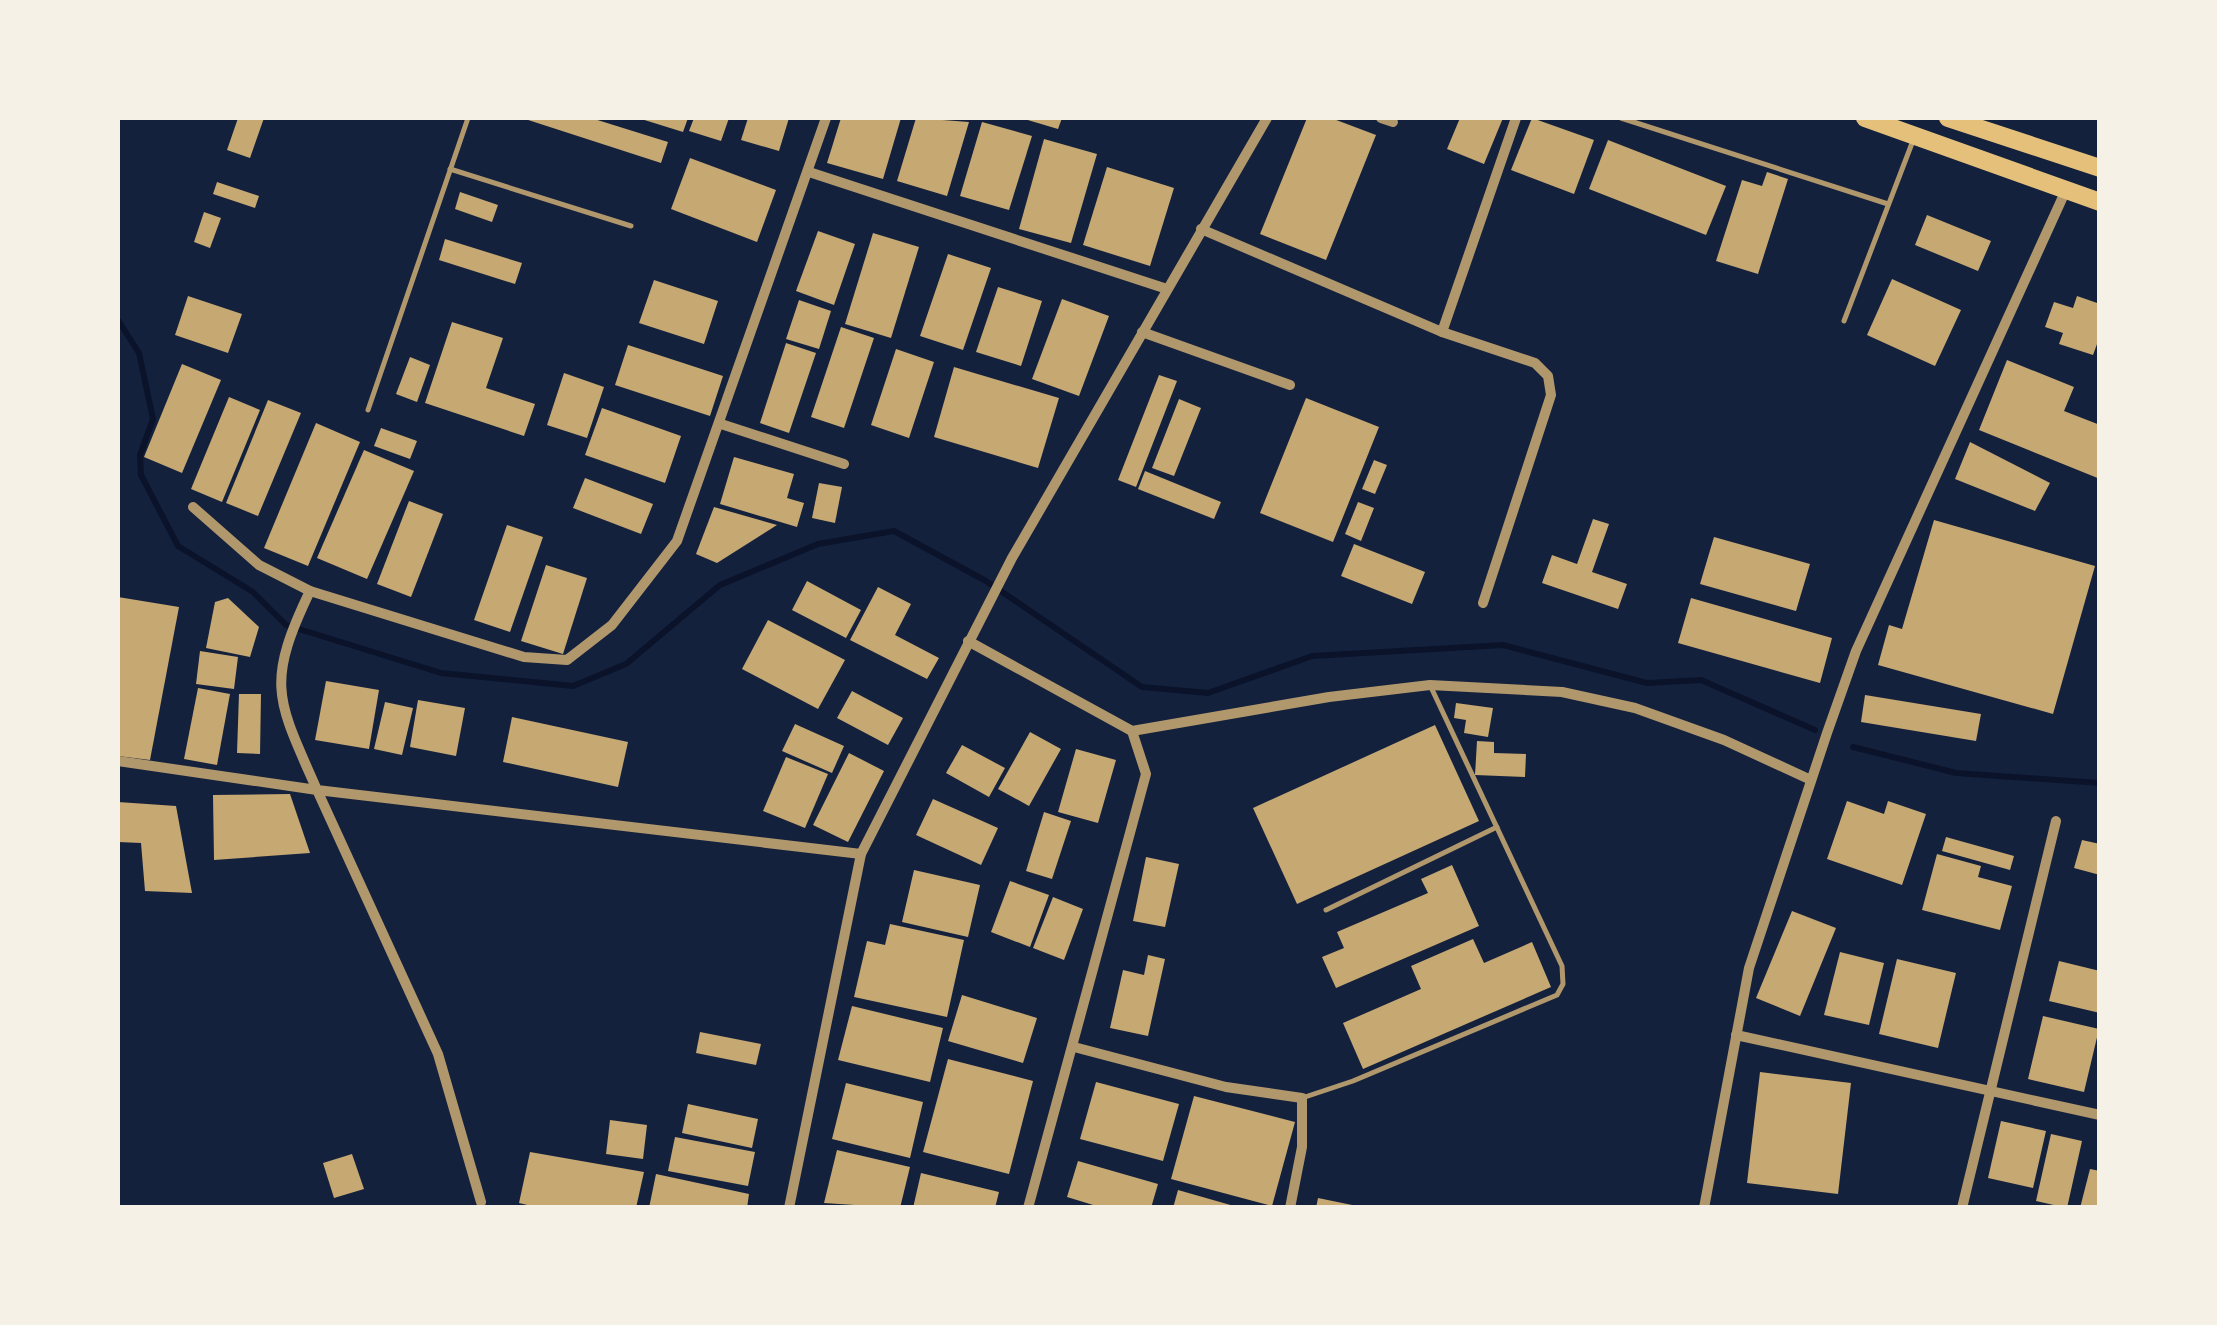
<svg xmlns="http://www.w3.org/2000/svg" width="2217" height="1325" viewBox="0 0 2217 1325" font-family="'Exo 2',sans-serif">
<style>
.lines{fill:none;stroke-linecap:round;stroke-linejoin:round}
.stream{stroke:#0b132b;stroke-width:6}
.building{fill:#c6a872}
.service{stroke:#b1986c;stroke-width:5}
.minor{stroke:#b1986c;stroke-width:10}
.primary{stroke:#e5c07b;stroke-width:18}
</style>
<rect width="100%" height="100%" fill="#14213d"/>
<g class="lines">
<!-- stream -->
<g class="stream">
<polyline points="118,320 139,353 153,419 140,455 141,475 178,546 253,592 286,625 441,673 573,686 626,664 720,585 818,544 894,531 986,581 1142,687 1208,693 1312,656 1503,645 1647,683 1701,680 1815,730"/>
<polyline points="1853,747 1956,773 2100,783"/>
</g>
</g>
<!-- building -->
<g class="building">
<polygon points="238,118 264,118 250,158 227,150"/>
<polygon points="522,118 591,118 668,142 661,163"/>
<polygon points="638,118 688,118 683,132"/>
<polygon points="694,118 729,118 721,141 689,131"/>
<polygon points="748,118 789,118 779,151 741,140"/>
<polygon points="841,118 901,118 883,179 827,163"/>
<polygon points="916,118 969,122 947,196 897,181"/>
<polygon points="1021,118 1062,118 1058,129"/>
<polygon points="1307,118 1331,118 1376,135 1326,260 1260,234"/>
<polygon points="1460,118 1503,118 1484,164 1447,149"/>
<polygon points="1532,118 1594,140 1574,194 1511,170"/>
<polygon points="982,122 1032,136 1009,210 960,196"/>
<polygon points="1044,139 1097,154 1071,243 1019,229"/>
<polygon points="1608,140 1726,186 1706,235 1589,189"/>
<polygon points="690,158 776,190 757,242 671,209"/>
<polygon points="1107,167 1174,188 1150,266 1083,245"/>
<polygon points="1767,172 1788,179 1758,274 1716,261 1742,180 1762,186"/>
<polygon points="217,182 259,196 255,208 213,194"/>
<polygon points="460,192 498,205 492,222 455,209"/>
<polygon points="204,212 221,218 210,248 194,242"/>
<polygon points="1927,215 1991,241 1978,271 1915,245"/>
<polygon points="818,231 855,244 834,305 796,291"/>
<polygon points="873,233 919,247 891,338 845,324"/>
<polygon points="445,239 522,263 515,284 439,260"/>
<polygon points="948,254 991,268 963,350 920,336"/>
<polygon points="1892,279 1961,310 1935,366 1867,335"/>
<polygon points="654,280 718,301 704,344 639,323"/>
<polygon points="998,287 1042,301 1021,366 976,352"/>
<polygon points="188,296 242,314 228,353 175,335"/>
<polygon points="2077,296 2100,304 2100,336 2093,355 2059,344 2063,333 2045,327 2054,302 2073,308"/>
<polygon points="1062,299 1109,316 1079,396 1032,379"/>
<polygon points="799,300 831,311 819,349 786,339"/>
<polygon points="452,322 503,338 486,388 535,404 524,436 425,403"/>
<polygon points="841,327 874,338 844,428 811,417"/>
<polygon points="786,343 816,353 789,433 760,423"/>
<polygon points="628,345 723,376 710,416 615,385"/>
<polygon points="896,349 934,362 909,438 871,425"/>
<polygon points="410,357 430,365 417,402 396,394"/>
<polygon points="2007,360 2074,387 2064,411 2100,425 2100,479 1979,430"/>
<polygon points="182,364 221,380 182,473 144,457"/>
<polygon points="954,367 1059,398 1038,468 934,437"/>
<polygon points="564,373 604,387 587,438 547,425"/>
<polygon points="1159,375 1177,381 1136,487 1118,480"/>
<polygon points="229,397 260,410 222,502 191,489"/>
<polygon points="1306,398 1379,427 1333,542 1260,513"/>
<polygon points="1179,399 1201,408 1174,476 1152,468"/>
<polygon points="268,400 301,413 258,516 226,503"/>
<polygon points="602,408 681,436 665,483 585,455"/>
<polygon points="316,423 360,442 308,566 264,548"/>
<polygon points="381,428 417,441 410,459 374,446"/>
<polygon points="1970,442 2050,483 2035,511 1955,479"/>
<polygon points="364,450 414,471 367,579 317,558"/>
<polygon points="734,457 794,474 787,498 804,503 797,527 720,504"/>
<polygon points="1374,460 1387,465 1375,494 1362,489"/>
<polygon points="1145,471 1221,502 1214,519 1138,489"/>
<polygon points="585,478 653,504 641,534 573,508"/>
<polygon points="819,483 842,487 835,523 812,518"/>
<polygon points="409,501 443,514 411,597 377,584"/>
<polygon points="1358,502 1374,508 1361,541 1345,534"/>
<polygon points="714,507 777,525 717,563 696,554"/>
<polygon points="1593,519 1609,524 1592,572 1627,584 1618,609 1542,583 1552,555 1577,564"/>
<polygon points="1934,520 2095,566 2053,714 1878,665 1889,625 1902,629"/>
<polygon points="507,525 543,537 510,632 474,620"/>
<polygon points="1714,537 1810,564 1796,611 1700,584"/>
<polygon points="1354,544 1425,572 1412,604 1341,576"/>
<polygon points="546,565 587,578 563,654 521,641"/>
<polygon points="807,581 861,610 846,638 792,610"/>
<polygon points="878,587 911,604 895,635 939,658 927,679 850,640"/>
<polygon points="118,597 179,607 150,760 118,756"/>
<polygon points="228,598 259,627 250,657 206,648 215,602"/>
<polygon points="1691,598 1832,638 1820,683 1678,643"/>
<polygon points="768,620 845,660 818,709 742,669"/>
<polygon points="200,651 238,657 234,689 196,684"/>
<polygon points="326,681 379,690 369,749 315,740"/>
<polygon points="198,688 230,694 217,765 184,759"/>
<polygon points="852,691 903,718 888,745 837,718"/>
<polygon points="239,694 261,694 260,754 237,753"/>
<polygon points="1865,695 1981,714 1976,741 1861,722"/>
<polygon points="418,700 465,708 456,756 410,747"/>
<polygon points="385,702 413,708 402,755 374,749"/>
<polygon points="1456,703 1493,708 1488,737 1464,733 1466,720 1454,718"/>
<polygon points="512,717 628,742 618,787 503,762"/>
<polygon points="795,724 844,746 832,773 782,751"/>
<polygon points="1435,725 1479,821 1297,904 1253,808"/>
<polygon points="1030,732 1061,749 1029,806 998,789"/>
<polygon points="1477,741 1494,742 1494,753 1526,754 1525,777 1475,775"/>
<polygon points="962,745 1005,768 989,797 946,773"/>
<polygon points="1076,749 1116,760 1098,823 1058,812"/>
<polygon points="849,753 884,771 848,842 813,825"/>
<polygon points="786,757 828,774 805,828 763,811"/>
<polygon points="290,794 310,853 214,860 213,795"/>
<polygon points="933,799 998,828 981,865 916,835"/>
<polygon points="1847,801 1884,814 1888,801 1926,814 1902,885 1827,859"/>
<polygon points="118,802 176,806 192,893 145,891 141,843 118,842"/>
<polygon points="1044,812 1071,821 1052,879 1026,871"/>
<polygon points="1946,837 2014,856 2010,870 1942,851"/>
<polygon points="2082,840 2100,844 2100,875 2074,868"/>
<polygon points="1937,854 1981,866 1978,877 2012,886 2000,930 1922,910"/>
<polygon points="1146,857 1179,864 1165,927 1133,921"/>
<polygon points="1452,865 1479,926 1336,988 1322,957 1344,948 1337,932 1428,893 1421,879"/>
<polygon points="914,870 980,885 968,937 902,922"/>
<polygon points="1010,881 1049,895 1030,947 991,932"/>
<polygon points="1053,897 1083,909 1064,960 1033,948"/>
<polygon points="1792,911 1836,928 1800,1016 1756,998"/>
<polygon points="890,924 964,940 947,1017 854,997 867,941 885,945"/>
<polygon points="1473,939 1484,963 1532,942 1551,987 1363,1069 1343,1023 1421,989 1411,966"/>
<polygon points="1840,952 1884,963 1869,1025 1824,1015"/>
<polygon points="1148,955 1165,959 1148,1036 1110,1028 1123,970 1144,975"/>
<polygon points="1897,959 1956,973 1938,1048 1879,1034"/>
<polygon points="2059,961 2100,971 2100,1013 2049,1001"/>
<polygon points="962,995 1037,1018 1023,1063 948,1041"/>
<polygon points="852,1006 943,1028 930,1082 838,1060"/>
<polygon points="2043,1016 2099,1029 2084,1092 2028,1079"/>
<polygon points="700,1032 761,1044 756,1065 696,1053"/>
<polygon points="948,1059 1033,1081 1009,1174 923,1152"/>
<polygon points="1760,1072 1851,1083 1838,1194 1747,1183"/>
<polygon points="1096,1082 1179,1104 1163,1161 1080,1139"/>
<polygon points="846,1083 923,1102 910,1158 832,1139"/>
<polygon points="1194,1096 1295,1122 1272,1206 1171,1179"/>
<polygon points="688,1104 758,1119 752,1148 682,1133"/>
<polygon points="610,1120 647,1125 643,1159 606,1154"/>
<polygon points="2001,1121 2046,1131 2033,1188 1988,1178"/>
<polygon points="2051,1134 2082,1141 2067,1208 2036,1201"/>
<polygon points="675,1137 755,1152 748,1186 668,1171"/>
<polygon points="837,1150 910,1167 900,1208 824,1203"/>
<polygon points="530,1152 644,1172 636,1208 540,1208 519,1203"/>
<polygon points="352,1154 364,1189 334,1198 323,1163"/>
<polygon points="1078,1161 1158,1184 1151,1208 1103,1208 1067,1197"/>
<polygon points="2090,1169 2100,1171 2100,1208 2080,1208"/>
<polygon points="921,1173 999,1192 995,1208 913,1208"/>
<polygon points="656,1174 749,1194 747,1208 649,1208"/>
<polygon points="1178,1190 1234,1206 1234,1208 1173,1208"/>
<polygon points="1318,1198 1357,1206 1357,1208 1316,1208"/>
</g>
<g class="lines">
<!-- service -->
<g class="service">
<polyline points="1621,118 1888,204"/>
<polyline points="450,169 631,226"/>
<polyline points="1844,321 1914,138"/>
<polyline points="368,410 468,118"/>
<polyline points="1326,910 1497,827"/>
<polyline points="1302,1098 1353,1081 1557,995 1563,984 1562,966 1430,685"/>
</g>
<!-- minor -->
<g class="minor">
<polyline points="1381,118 1393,122"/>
<polyline points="809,172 1167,289"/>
<polyline points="1201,229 1442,332 1535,363 1548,376 1551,395 1483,603"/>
<polyline points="1142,332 1290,385"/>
<polyline points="1442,332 1516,118"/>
<polyline points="721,424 844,464"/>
<polyline points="193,507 259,565 310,591 524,657 567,660 612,625 677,541 826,118"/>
<path d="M310 591C265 685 277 699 317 790L861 854"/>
<polyline points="968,641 1132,731 1329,697 1430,685 1562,692 1635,708 1724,740 1811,780"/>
<polyline points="118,761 317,790 438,1054 481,1202"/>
<polyline points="1736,1035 2100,1115"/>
<polyline points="1074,1047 1226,1087 1302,1098 1302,1147 1290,1208"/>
<polyline points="789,1208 861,854 1012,558 1267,118"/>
<polyline points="1028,1208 1146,774 1132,731"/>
<polyline points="1704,1208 1749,968 1827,733 1856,651 2066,190"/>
<polyline points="1962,1208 2056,821"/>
</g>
<!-- primary -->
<g class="primary">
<polyline points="1865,118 2100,202"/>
<polyline points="1948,118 2100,168"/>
</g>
</g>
<!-- border -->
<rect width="2217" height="1325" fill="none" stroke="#f6f1e7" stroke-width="240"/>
</svg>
